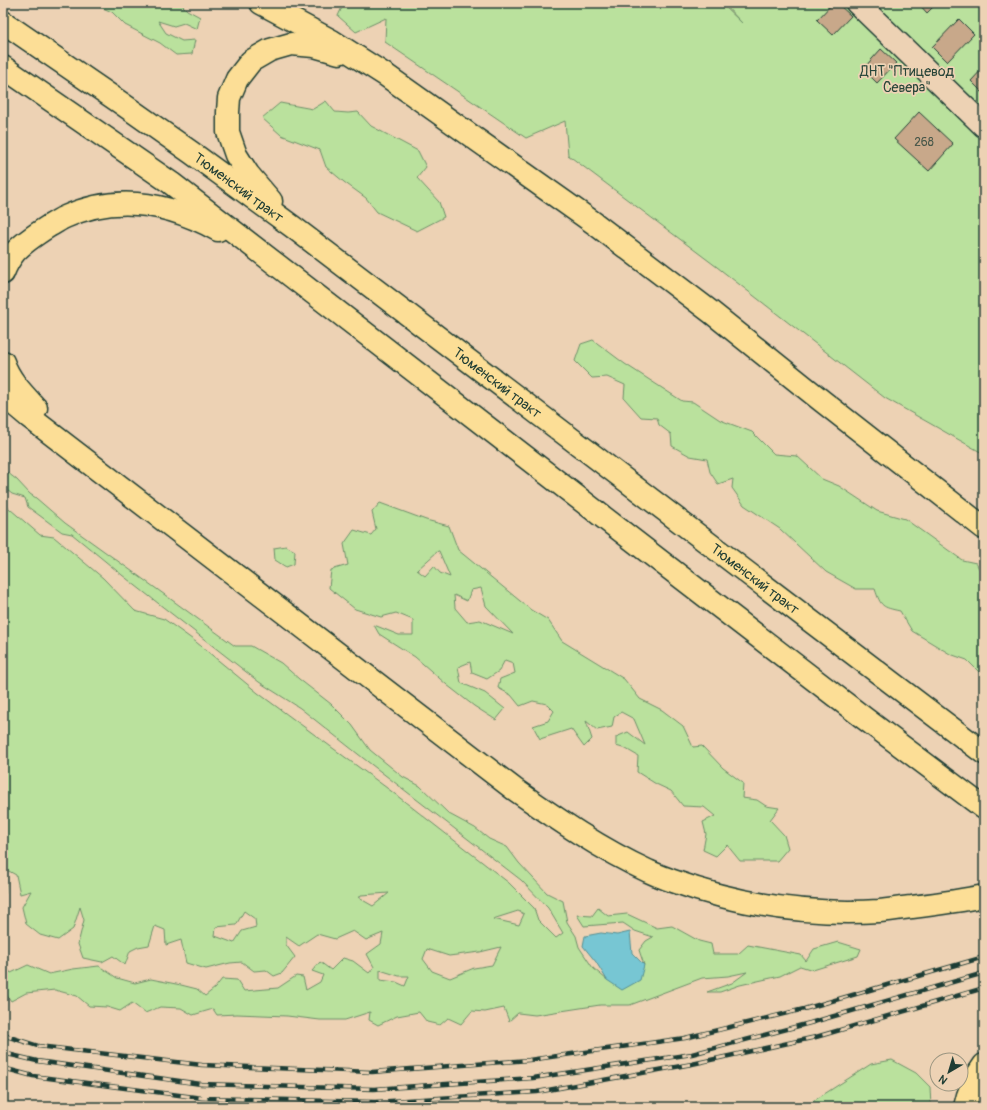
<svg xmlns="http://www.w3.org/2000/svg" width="987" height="1110" viewBox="0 0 987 1110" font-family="Pangolin,sans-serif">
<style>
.green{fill:#bae19d;stroke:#6c8f68;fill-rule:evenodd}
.water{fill:#77c6d3;stroke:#548f93}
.building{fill:#c8a88a;stroke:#1f3d34}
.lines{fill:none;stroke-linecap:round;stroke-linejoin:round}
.minor-casing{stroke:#1f3d34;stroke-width:25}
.major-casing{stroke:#1f3d34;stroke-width:25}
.highway-casing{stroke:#1f3d34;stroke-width:25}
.minor{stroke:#edd2b4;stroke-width:22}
.major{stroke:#fcde96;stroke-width:22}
.highway{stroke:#fcde96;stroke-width:22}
.rail-casing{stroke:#1f3d34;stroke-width:4.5}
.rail{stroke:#edd2b4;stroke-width:3;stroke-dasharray:9;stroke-linecap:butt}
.labels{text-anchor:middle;stroke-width:3.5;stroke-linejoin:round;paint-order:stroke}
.number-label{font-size:12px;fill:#49584a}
.park-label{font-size:14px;fill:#274539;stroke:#edd2b4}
.street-label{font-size:14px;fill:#1f3d34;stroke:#edd2b4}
</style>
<rect width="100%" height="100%" fill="#edd2b4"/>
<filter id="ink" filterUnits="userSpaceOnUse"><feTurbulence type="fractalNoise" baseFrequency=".025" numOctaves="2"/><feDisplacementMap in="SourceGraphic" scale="8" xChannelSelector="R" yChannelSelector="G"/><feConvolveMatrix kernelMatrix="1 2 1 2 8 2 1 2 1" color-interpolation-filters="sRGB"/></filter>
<g filter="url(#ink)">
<!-- green -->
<g class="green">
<polygon points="94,3 180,3 187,10 200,17 197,29 184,23 174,26 158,21 166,33 182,41 195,40 192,54 176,55 160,43 125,25 112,12 96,5"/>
<polygon points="344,3 721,3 742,23 723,3 984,3 984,454 885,398 717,267 568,155 565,121 526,138 385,42 386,18 356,32 338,16"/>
<polygon points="326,101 335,112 348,113 358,112 371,126 418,151 426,167 417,178 439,202 444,217 417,231 377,212 366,198 344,182 326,167 320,150 281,135 262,118 280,103 313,109"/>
<path d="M593 340 625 364 682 401 693 402 720 420 752 432 774 454 797 456 822 479 839 486 877 511 905 519 962 560 976 563 984 578V677L967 660 950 654 912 631 900 611C882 607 881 607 875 589H856L826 572 780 529 744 505 732 488 733 479 718 484 710 472 707 459 690 456 672 446 671 434 659 425 657 418 641 417 624 398 625 385 607 377 592 378 575 361 581 344Z"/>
<path d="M3 469 17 480 30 494 36 498 65 523 172 600 235 646H251L281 663 299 679 331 704 352 725 370 750 403 777 420 786 449 814 475 828 489 839 507 847 519 863 547 893 563 901 567 922 576 936 579 947 593 968 607 980 644 965 639 950 646 941 653 937 635 931 623 923 584 926 577 915 592 916 598 908 608 916 627 914 657 928 672 926 699 941 711 944 713 954H738L748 945 801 955 806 961 814 949 838 942 861 949 858 956 813 970 800 966 780 976 740 985 720 992H707L732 983 747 972 728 976 702 978 630 1005H600L535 1015 518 1013 509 1021 504 1008 485 1012 472 1011 461 1024 448 1018 440 1025 427 1022 419 1012 397 1016 378 1025 369 1020 370 1012 345 1020H320L287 1016 237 1014 217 1015 213 1009 193 1015 181 1008 160 1007 145 1013 132 1003 120 1011 107 1007 89 1006 77 996 55 990 26 993 11 1001 6 994 7 983 3 984V963L11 973 28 965 49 974 73 969 99 966 117 978 135 983 151 979 181 985 197 989 205 996 215 988 222 979 237 980 244 991 278 988 296 976 303 977 306 990 320 982 323 975 312 971 320 962 331 970 343 958 353 961 369 973 374 967 367 954 381 944 383 933 366 940 353 931 335 939 317 934 299 946 286 937V945L295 957 282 973 274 976 266 970 254 971 242 962 230 963 206 969 186 963 181 940 166 945 165 930 155 926 149 945 138 947 130 951 125 965 113 956 102 962 83 958 78 944 84 920 80 907 73 929 58 940 40 935 26 924 22 907 31 891 20 894 16 875 7 870 5 893 3 899V503L40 535 54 537 103 578 135 611 164 619 196 642 258 693 391 791 509 883 534 908 538 920 556 938 563 933 548 908 521 880 363 758 300 708 259 682 122 575 72 534 62 532 28 507 25 498 12 494 3 487ZM389 893 373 906 359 898 361 895ZM244 911 255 919 256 927 242 931 234 943 215 936 216 927 236 925ZM518 911 524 914 519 925 493 919ZM501 947 492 965 474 968 450 978 432 971 423 959 427 949 449 956 480 952ZM380 970 399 976H409L405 986 396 982 380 980Z"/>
<path d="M380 503 426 520 449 526 458 550 531 610 548 620 562 641 624 679 640 699 662 710 683 726 693 747 702 746 723 768 743 783 742 798 757 800 766 806 779 808 770 820 784 835 788 848 777 861H740L727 845 716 856 703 850 706 834 703 822 715 816 704 807 683 806 671 791 656 784 637 772 638 756 626 749 616 746V737L628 732 645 745 634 719 621 712 614 717 612 727 597 730 586 721 592 739 584 747 571 729 540 739 533 726 548 721 554 711 547 704 533 701 520 706 511 695 498 688 500 679 515 673 513 663 505 660 499 671 487 679 472 673 470 662 458 667 461 683 485 693 505 709 496 720 474 706 447 685 415 657 379 634 374 625 399 635H413V620L396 613 381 617 355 609 329 588 331 570 348 565 344 544 354 530 371 535 376 529 372 512ZM438 551H439L450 577 440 573 434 566 425 576 417 570ZM481 588 486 606 513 634 480 620 467 622 455 608 454 595 467 601 471 590Z"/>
<polygon points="286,546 295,551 294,564 286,567 275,560 274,548"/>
<polygon points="892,1060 916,1073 930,1087 931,1107 804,1107 871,1064"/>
</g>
<!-- water -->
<polygon class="water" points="630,932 632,953 644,965 640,980 622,990 607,980 596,962 583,946 585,936 601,933 617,935"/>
<!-- building -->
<g class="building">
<polygon points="833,3 837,3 851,16 833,35 817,20"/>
<polygon points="918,3 937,3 927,13"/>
<polygon points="959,19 974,34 947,62 932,47"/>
<polygon points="881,49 896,63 877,83 863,69"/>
<polygon points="984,67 984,94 971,81"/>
<polygon points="919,112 953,144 929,171 894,139"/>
</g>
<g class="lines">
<!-- minor casing -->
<g class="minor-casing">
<polyline id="minor" points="857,3 984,126"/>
</g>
<!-- major casing -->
<g class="major-casing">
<g id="major">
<polyline points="261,3 332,41 387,76 594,223 711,312 822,401 984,528"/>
<path id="s1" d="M3 22 121 103 192 153 293 227 984 753"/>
<polyline points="3,67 171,183 660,561 864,718 984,808"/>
<polyline points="271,201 248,174 236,155 228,132 228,112 229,98 237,79 251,61 270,50 291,44 314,46 339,53"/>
<path d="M3 273C6 265 10 258 15 252 24 242 38 233 49 226 55 223 60 219 65 217 117 193 169 203 218 230"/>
<path d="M3 362C9 380 23 394 36 408"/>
<path d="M3 395 28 416 514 789C557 819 600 849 648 871 656 875 665 878 673 881 739 905 809 915 879 911 890 910 901 908 912 907 936 904 960 901 984 896"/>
</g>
</g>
<!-- highway casing -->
<g class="highway-casing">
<path id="highway" d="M965 1107C968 1092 975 1077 984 1065"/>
</g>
<!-- minor -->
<use href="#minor" class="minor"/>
<!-- major -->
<use href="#major" class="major"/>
<!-- highway -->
<use href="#highway" class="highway"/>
<!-- rail casing -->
<g class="rail-casing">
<g id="rail">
<polyline points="3,1035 38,1046 202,1065 372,1072 529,1060 685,1038 804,1009 984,957"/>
<polyline points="3,1053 37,1061 201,1084 374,1089 533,1078 692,1054 810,1023 984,973"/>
<polyline points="3,1068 33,1076 202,1098 375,1102 537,1092 692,1064 816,1037 984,988"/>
</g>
</g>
<!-- rail -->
<use href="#rail" class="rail"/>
</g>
</g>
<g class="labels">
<!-- number labels -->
<g class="number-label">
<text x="924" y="146">268</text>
</g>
<!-- park labels -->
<g class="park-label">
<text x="907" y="76">ДНТ "Птицевод<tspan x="907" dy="16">Севера"</tspan></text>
</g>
<!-- street labels -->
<g class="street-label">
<text dy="5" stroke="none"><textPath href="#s1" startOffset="288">Тюменский тракт</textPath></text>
<text dy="5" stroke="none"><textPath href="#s1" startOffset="612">Тюменский тракт</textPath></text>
<text dy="5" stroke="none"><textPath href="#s1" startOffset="936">Тюменский тракт</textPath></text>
</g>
</g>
<!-- margin -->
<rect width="987" height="1110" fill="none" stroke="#edd2b4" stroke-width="16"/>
<rect x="8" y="8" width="971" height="1094" fill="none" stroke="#1f3d34" stroke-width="1.5" filter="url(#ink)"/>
<!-- north arrow -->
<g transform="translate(949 1072) rotate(218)"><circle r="19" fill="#edd2b4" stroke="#9b9681"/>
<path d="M0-3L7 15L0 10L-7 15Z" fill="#1f3d34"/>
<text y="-6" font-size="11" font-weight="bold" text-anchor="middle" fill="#1f3d34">N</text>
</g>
</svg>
